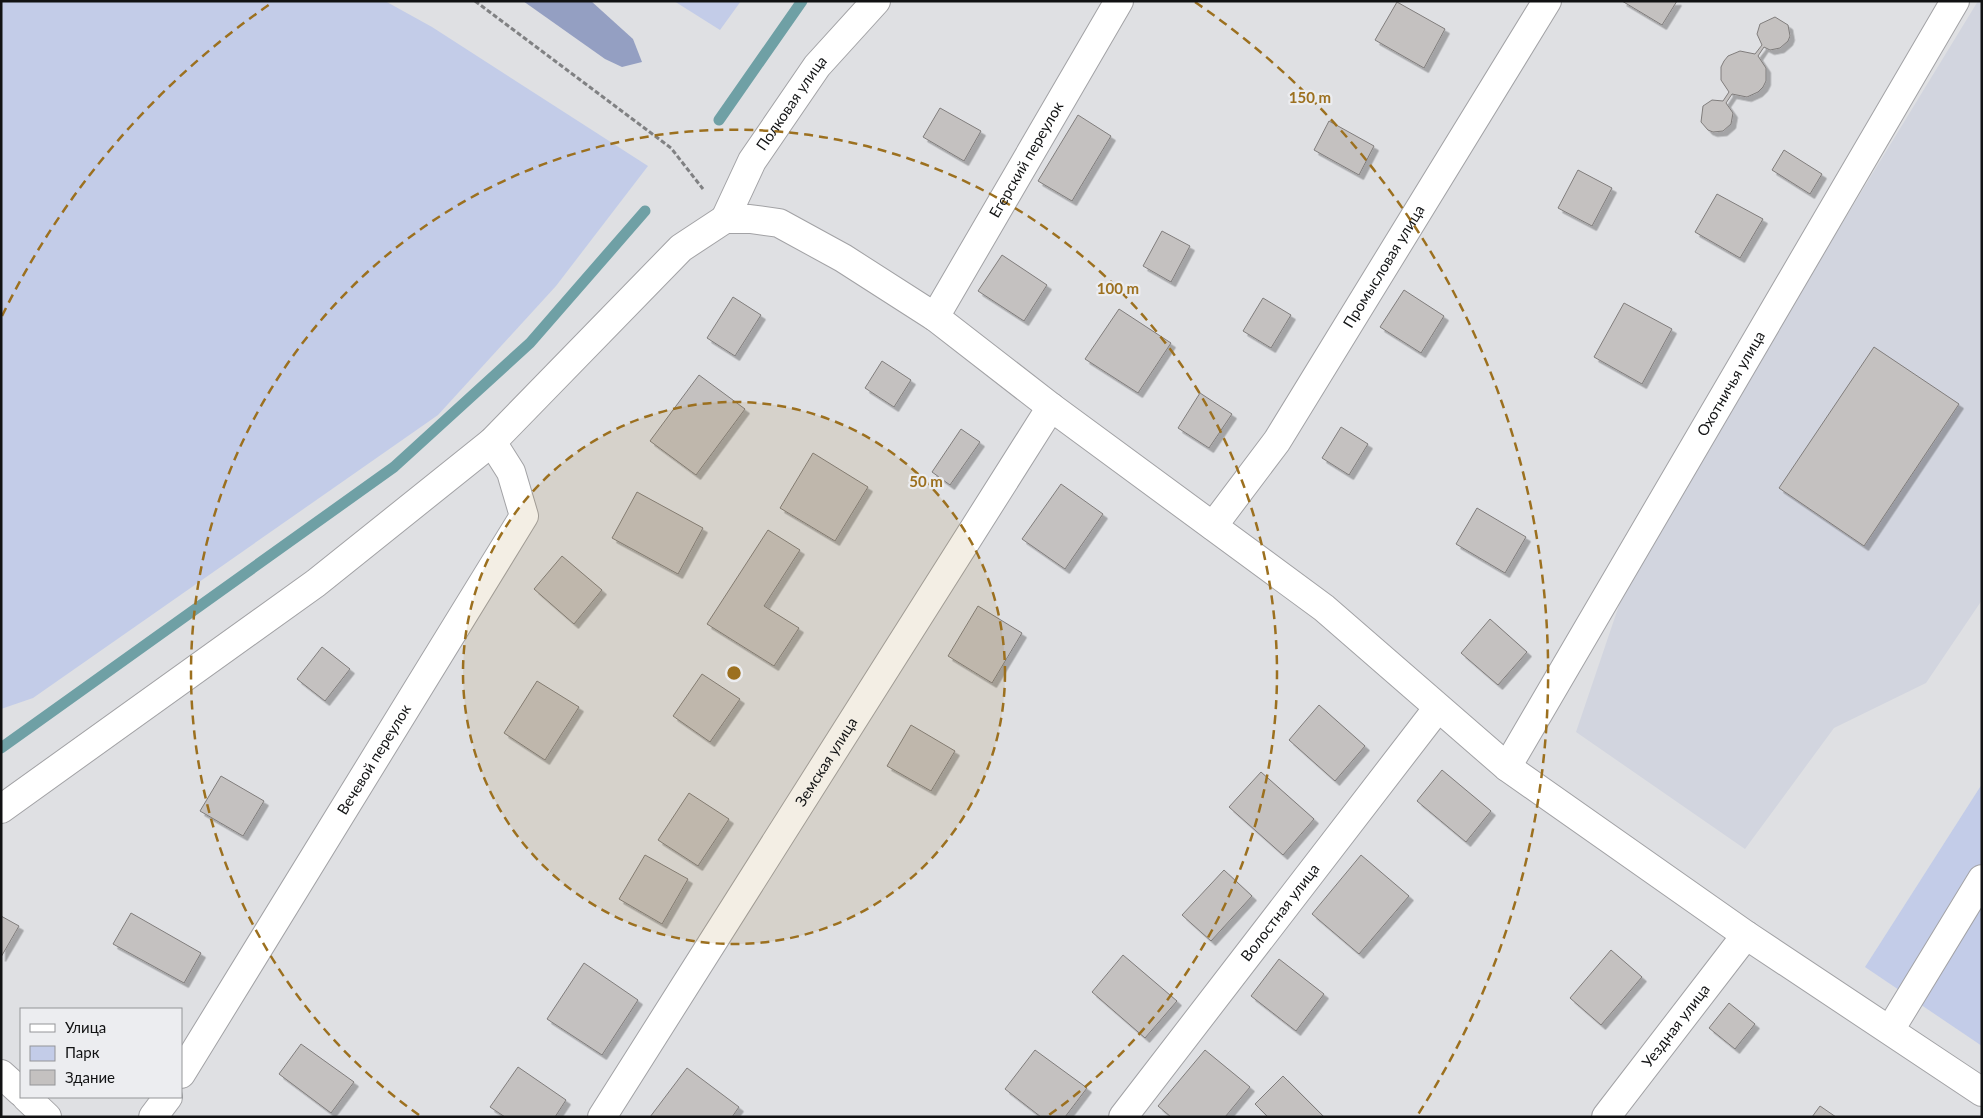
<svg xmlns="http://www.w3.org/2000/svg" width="1983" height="1118" viewBox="0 0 1983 1118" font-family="Lato,sans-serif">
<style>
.built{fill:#d2d5df}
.green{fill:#c3cce8}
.forest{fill:#949fc2}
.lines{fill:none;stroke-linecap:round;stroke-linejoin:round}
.stream{stroke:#6fa0a5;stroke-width:11}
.building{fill:#c4c1c0;stroke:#807d7c;filter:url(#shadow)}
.street-casing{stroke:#a2a2a5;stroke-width:30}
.path{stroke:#808183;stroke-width:3;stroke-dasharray:5 2.5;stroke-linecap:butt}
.street{stroke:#fff;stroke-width:28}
.ring{fill:none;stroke:#9c701f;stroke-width:2.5;stroke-dasharray:9 6}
.labels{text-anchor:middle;stroke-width:4.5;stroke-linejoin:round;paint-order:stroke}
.street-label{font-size:15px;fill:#111213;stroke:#ecedf0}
.centre{fill:#9c701f;stroke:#ecedf0;stroke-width:2.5}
.ring-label{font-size:15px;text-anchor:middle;font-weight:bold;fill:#9c701f;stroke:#ecedf0;stroke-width:4.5;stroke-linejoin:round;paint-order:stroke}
</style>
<defs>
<filter id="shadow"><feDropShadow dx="4.5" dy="4.5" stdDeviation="0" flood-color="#0004"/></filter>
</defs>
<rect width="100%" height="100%" fill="#dfe0e3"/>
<!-- built -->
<polygon class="built" points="1978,1 1982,1 1982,600 1926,683 1834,728 1745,849 1576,732 1632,567"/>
<!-- green -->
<g class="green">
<polygon points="1,1 385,1 432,27 648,166 556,286 438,415 33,698 1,709"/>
<polygon points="674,1 741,1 720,30"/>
<polygon points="1982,784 1982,1046 1865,967"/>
</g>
<!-- forest -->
<polygon class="forest" points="523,1 591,1 633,39 642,62 622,67 605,59"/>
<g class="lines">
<!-- stream -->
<g class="stream">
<polyline points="719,120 802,1"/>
<polyline points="1,748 394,467 530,343 645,211"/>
</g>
</g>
<!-- building -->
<g class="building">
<polygon points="1622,1 1677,1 1662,25"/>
<polygon points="1397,2 1445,29 1424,68 1375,40"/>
<polygon points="1775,17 1788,25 1790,36 1788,41 1780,48 1770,50 1764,47 1758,56 1766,68 1766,81 1763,87 1758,92 1747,97 1732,94 1726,103 1733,113 1731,124 1723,131 1713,132 1708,130 1701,122 1703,106 1712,100 1723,101 1729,92 1721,80 1721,67 1724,61 1728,56 1740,51 1755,54 1762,45 1757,34 1760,24"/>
<polygon points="940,108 981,131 964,161 923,137"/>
<polygon points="1078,115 1111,136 1072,201 1038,181"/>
<polygon points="1329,121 1374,146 1359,175 1314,150"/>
<polygon points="1784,150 1822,174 1810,194 1772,170"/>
<polygon points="1578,170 1612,188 1592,226 1558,208"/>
<polygon points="1717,194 1763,219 1740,258 1695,232"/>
<polygon points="1162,231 1190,246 1171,282 1143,266"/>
<polygon points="1002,255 1047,285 1024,321 978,291"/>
<polygon points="1404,290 1444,316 1421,353 1380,327"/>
<polygon points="733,297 761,315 735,356 707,338"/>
<polygon points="1263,298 1291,315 1271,348 1243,331"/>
<polygon points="1624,303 1672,329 1642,384 1594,357"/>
<polygon points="1119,309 1171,343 1138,393 1085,359"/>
<polygon points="1874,347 1959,404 1864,546 1779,488"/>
<polygon points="882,361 911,380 894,407 865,388"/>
<polygon points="699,375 745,409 696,475 650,441"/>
<polygon points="1200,393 1232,414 1209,448 1178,428"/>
<polygon points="1341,427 1368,444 1349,475 1322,458"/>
<polygon points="961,429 980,442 950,485 932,472"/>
<polygon points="813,453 868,487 835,541 780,508"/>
<polygon points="1061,484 1103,514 1065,569 1022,539"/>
<polygon points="637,492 703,528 678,574 612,538"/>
<polygon points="1477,508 1526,537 1505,573 1456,544"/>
<polygon points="768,530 800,550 764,606 799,628 774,666 707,624"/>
<polygon points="562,556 602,590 574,624 534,589"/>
<polygon points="978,606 1022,633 992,683 948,656"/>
<polygon points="1490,619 1527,652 1498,685 1461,653"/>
<polygon points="322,647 350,669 325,701 297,679"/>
<polygon points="702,674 740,699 710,742 673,716"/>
<polygon points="537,681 579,707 545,760 504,733"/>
<polygon points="1319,705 1365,746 1335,781 1289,740"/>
<polygon points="911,725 955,751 931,791 887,766"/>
<polygon points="1442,770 1491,811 1466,842 1417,801"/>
<polygon points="1261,772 1314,819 1283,855 1229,807"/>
<polygon points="221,776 264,801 243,836 200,811"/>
<polygon points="689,793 729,819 698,866 658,840"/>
<polygon points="645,855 688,879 662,924 619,899"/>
<polygon points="1361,855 1409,896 1359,954 1312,914"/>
<polygon points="1224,870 1252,896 1211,941 1182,915"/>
<polygon points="131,913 201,953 184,983 113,944"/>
<polygon points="1,916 19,926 1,957"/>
<polygon points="1611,950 1642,977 1601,1025 1570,998"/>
<polygon points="1123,955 1177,1001 1145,1038 1092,992"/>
<polygon points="1279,959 1324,994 1296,1031 1251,996"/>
<polygon points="584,963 638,1000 602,1055 547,1019"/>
<polygon points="1729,1003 1755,1024 1735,1049 1709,1028"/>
<polygon points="301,1044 354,1082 331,1113 279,1074"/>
<polygon points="1035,1050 1087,1088 1065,1117 1041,1117 1005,1089"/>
<polygon points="1205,1050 1250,1087 1225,1117 1171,1117 1158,1106"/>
<polygon points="518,1067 566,1100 555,1117 505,1117 490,1107"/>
<polygon points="687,1068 739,1107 732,1117 650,1117"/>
<polygon points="1283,1076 1324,1117 1268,1117 1255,1104"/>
<polygon points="1820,1106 1836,1117 1812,1117"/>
</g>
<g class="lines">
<!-- street casing -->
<g class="street-casing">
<g id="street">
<path id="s1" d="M725 219 752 161 817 66 876 1"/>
<path id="s2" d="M935 317 1119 1"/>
<path id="s3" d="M1213 526 1277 441 1547 1"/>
<path id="s4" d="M1507 767 1955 1"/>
<polyline points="1,809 316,583 492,442 681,248 725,219 750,219 779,223 843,258 935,317 1051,407 1324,608 1507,767 1746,935 1982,1092"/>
<polyline points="1890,1030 1982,879"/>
<polyline points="1,1074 21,1092"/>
<path id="s5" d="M181 1074 524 516 511 472 492 442"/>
<polyline points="26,1097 47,1117"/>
<polyline points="153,1117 168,1097"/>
<path id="s6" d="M602 1117 1051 407"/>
<path id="s7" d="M1123 1117 1437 709"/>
<path id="s8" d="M1606 1117 1746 935"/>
</g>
</g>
<!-- path -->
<polyline class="path" points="475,1 671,148 703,189"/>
<!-- street -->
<use href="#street" class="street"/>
</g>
<!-- distance rings -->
<circle cx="734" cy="673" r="271" fill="#9c701f" fill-opacity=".12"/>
<g class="ring">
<circle cx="734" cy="673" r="271"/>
<path d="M419 1115A543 543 0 1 1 1049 1115"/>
<path d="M2 316A814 814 0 0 1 273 2M1195 2A814 814 0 0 1 1417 1116"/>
</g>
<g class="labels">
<!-- street labels -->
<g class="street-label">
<text dy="5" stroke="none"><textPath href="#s1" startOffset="134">Полковая улица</textPath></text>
<text dy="5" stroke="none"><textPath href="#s2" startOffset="182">Егерский переулок</textPath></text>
<text dy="5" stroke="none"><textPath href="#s3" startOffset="311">Промысловая улица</textPath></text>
<text dy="5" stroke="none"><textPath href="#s4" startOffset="444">Охотничья улица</textPath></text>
<text dy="5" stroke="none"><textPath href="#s5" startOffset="369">Вечевой переулок</textPath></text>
<text dy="5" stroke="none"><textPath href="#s6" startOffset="420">Земская улица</textPath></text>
<text dy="5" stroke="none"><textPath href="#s7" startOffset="258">Волостная улица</textPath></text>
<text dy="5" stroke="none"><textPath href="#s8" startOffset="115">Уездная улица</textPath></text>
</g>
</g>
<circle cx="734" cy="673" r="8" class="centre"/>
<g class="ring-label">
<text x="1310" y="103">150 m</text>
<text x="1118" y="294">100 m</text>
<text x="926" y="487">50 m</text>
</g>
<!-- border -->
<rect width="1983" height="1118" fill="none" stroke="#111213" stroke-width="5"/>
<!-- legend -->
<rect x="20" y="1008" width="162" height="90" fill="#ecedf0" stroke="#949598"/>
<rect x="30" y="1024" width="25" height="8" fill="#ffffff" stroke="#949598"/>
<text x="65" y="1033" font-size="15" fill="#111213">Улица</text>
<rect x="30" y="1046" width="25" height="15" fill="#c3cce8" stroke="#949598"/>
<text x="65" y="1058" font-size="15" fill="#111213">Парк</text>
<rect x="30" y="1070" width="25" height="15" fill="#c4c1c0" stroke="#949598"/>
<text x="65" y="1083" font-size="15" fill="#111213">Здание</text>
</svg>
